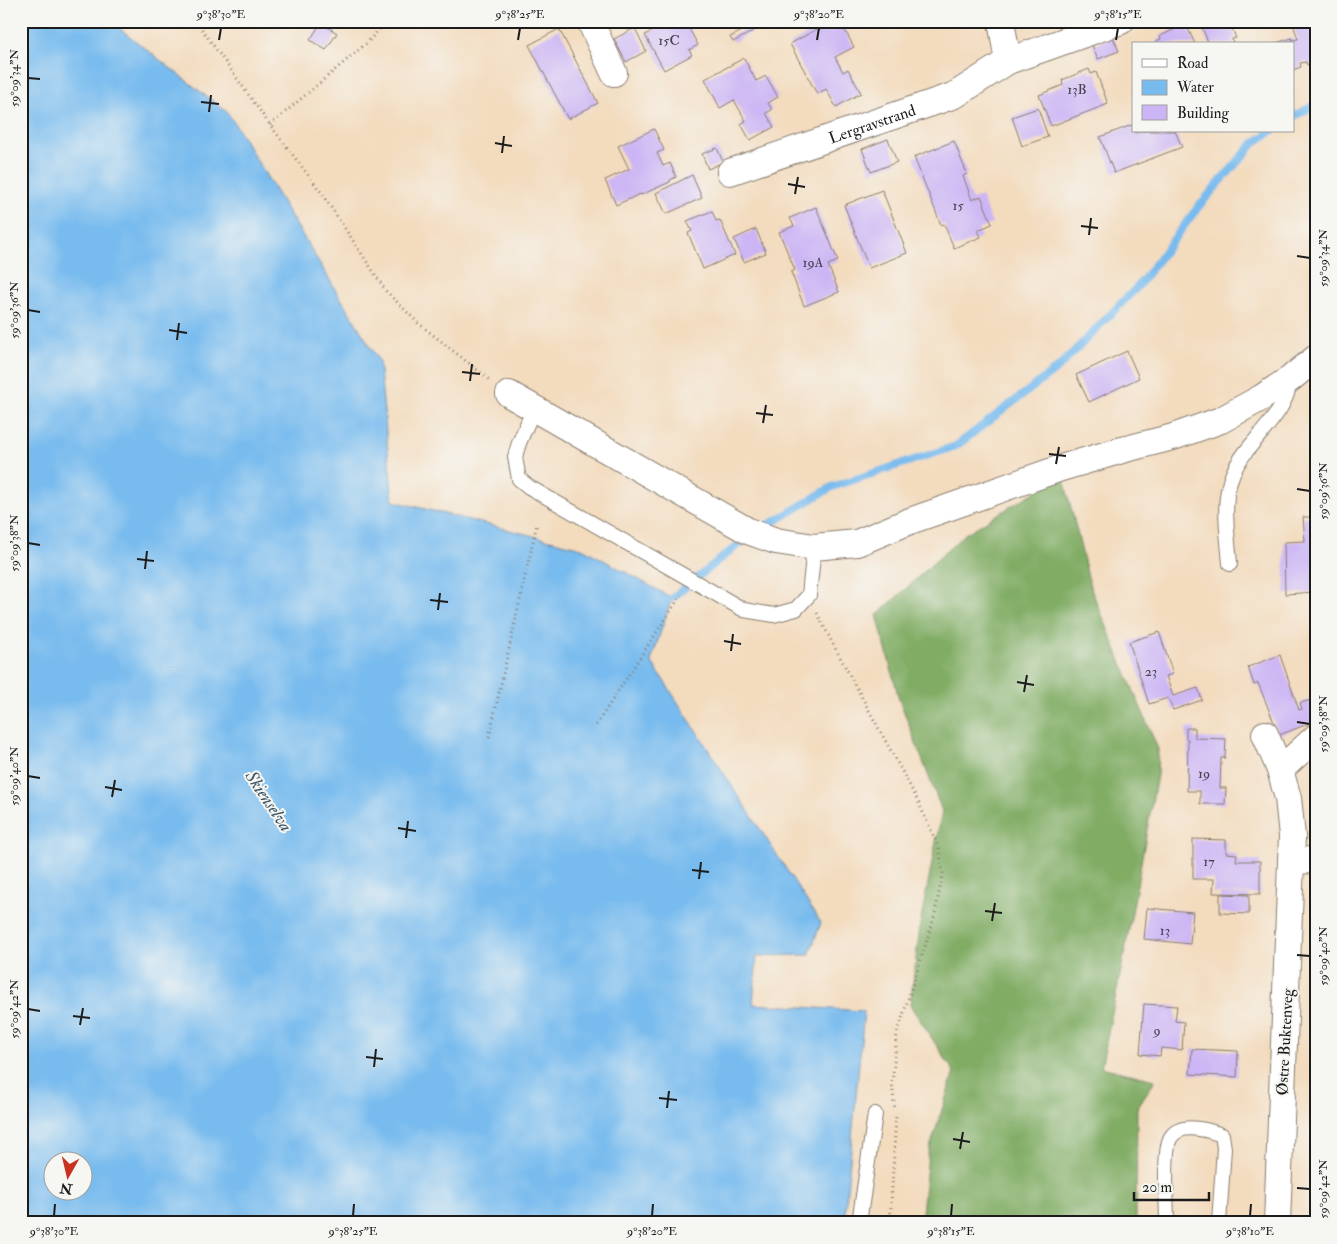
<svg xmlns="http://www.w3.org/2000/svg" width="1337" height="1244" viewBox="0 0 1337 1244" font-family="'IM FELL Double Pica',serif">
<style>
.forest{fill:#80ac64;stroke:#4e6440}
.water{fill:#78bbee;stroke:#4a6c85;fill-rule:evenodd}
.lines{fill:none;stroke-linecap:round;stroke-linejoin:round}
.stream{stroke:#78bbee;stroke-width:8}
.building{fill:#ccb5f4}
.service-casing{stroke:#887c6d;stroke-width:16}
.minor-casing{stroke:#887c6d;stroke-width:28}
.path{stroke:#887c6d;stroke-width:3;stroke-dasharray:1 4;stroke-linecap:butt}
.service{stroke:#fff;stroke-width:14}
.minor{stroke:#fff;stroke-width:26}
.ticks{fill:none;stroke:#1c1c1c;stroke-width:2}
.labels{text-anchor:middle;stroke-width:4;stroke-linejoin:round;paint-order:stroke}
.number-label{font-size:14px;fill:#484252}
.street-label{font-size:16px;fill:#1c1c1c;stroke:#f6f6f2}
.water-label{font-size:18px;font-style:italic;fill:#3c5466;stroke:#f6f6f2}
.neatline{fill:none;stroke:#1c1c1c;stroke-width:2}
.ticks-label{font-size:12px;text-anchor:middle;fill:#1c1c1c}
</style>
<rect width="100%" height="100%" fill="#f6f6f2"/>
<filter id="ink" filterUnits="userSpaceOnUse"><feTurbulence type="fractalNoise" baseFrequency=".02" numOctaves="2"/><feDisplacementMap in="SourceGraphic" scale="10" xChannelSelector="R" yChannelSelector="G"/><feConvolveMatrix kernelMatrix="1 2 1 2 8 2 1 2 1" color-interpolation-filters="sRGB"/></filter>
<filter id="wash" filterUnits="userSpaceOnUse"><feTurbulence type="fractalNoise" baseFrequency=".0096" numOctaves="4" result="noise"/><feDisplacementMap in="SourceGraphic" scale="20" xChannelSelector="R" yChannelSelector="G"/><feGaussianBlur stdDeviation="1.12" result="paint"/><feColorMatrix in="noise" values="0 0 0 0 0 0 0 0 0 0 0 0 0 0 0 0 0 1.4 0 .05"/><feComposite in="paint" operator="in"/></filter>
<g filter="url(#wash)">
<rect width="100%" height="100%" fill="#f3dbbe"/>
<!-- forest -->
<polygon class="forest" points="1063,475 1091,589 1158,749 1157,775 1125,951 1101,1067 1155,1080 1137,1108 1136,1223 921,1223 928,1154 954,1072 910,1005 921,919 942,811 899,699 877,615 965,534"/>
<!-- water -->
<path class="water" d="M21 21H110L228 113 379 361 393 501 582 548 672 598 651 661 821 923 809 955 757 956 753 1004 864 1011 844 1223H21ZM52 1162H82V1192H52Z"/>
<g class="lines">
<!-- stream -->
<g class="stream">
<polyline points="1293,117 1316,104"/>
<polyline points="760,530 832,487 956,446 1059,367 1139,285 1199,206 1254,143 1272,131"/>
<polyline points="672,598 748,537"/>
</g>
</g>
<g id="blocks">
<!-- building -->
<g class="building">
<polygon points="670,21 685,21 698,45 689,50 692,55 664,70 645,35"/>
<polygon points="743,21 755,21 759,28 733,42 730,37 742,31 738,24"/>
<polygon points="836,21 840,21 854,47 835,57 843,72 848,69 861,93 836,107 826,89 817,94 790,44 819,28 820,30"/>
<polygon points="1199,21 1229,21 1236,38 1232,39 1233,44 1209,44"/>
<polygon points="1292,21 1316,21 1316,62 1307,65 1306,62 1300,63 1301,67 1293,70 1293,44 1276,43 1292,38 1292,40 1298,39"/>
<polygon points="321,23 337,33 326,50 310,40"/>
<polygon points="1186,24 1195,44 1157,44 1156,41 1161,39 1160,36"/>
<polygon points="635,28 646,51 626,62 614,39"/>
<polygon points="559,29 598,103 568,119 529,45"/>
<polygon points="1113,37 1119,51 1098,59 1092,45"/>
<polygon points="744,58 756,81 766,76 778,97 768,103 772,110 766,113 774,127 750,140 741,124 746,121 734,100 720,108 705,79"/>
<polygon points="1089,69 1091,74 1096,72 1108,104 1051,126 1039,95 1063,85 1062,80"/>
<polygon points="1038,108 1048,137 1022,146 1012,117"/>
<polygon points="1132,125 1135,133 1140,131 1175,131 1182,147 1114,173 1100,137"/>
<polygon points="654,129 664,150 657,153 663,166 670,163 676,177 670,180 670,182 641,195 640,194 616,205 605,180 629,169 618,146"/>
<polygon points="888,139 897,162 871,172 862,149"/>
<polygon points="954,141 967,174 963,176 972,200 981,196 992,224 978,230 981,237 954,248 944,224 941,225 914,157"/>
<polygon points="717,148 723,162 708,169 702,154"/>
<polygon points="692,175 702,198 666,214 656,193"/>
<polygon points="882,190 907,253 869,268 844,205"/>
<polygon points="816,207 838,261 828,265 839,292 804,306 791,272 795,270 779,232 794,226 790,218"/>
<polygon points="712,211 716,221 720,220 735,255 703,269 688,233 692,231 687,221"/>
<polygon points="756,229 766,253 744,262 734,239"/>
<polygon points="1127,351 1139,378 1089,402 1076,375"/>
<polygon points="1303,517 1316,517 1316,592 1285,594 1284,542 1305,541"/>
<polygon points="1159,632 1173,674 1166,676 1173,696 1198,688 1202,700 1173,710 1168,698 1149,704 1129,642"/>
<polygon points="1280,655 1299,710 1302,709 1300,703 1311,700 1312,704 1316,703 1316,721 1279,735 1258,683 1254,685 1248,667"/>
<polygon points="1186,728 1195,728 1195,738 1226,739 1225,758 1221,758 1220,788 1226,788 1225,804 1200,804 1200,791 1187,791 1188,739 1186,739"/>
<polygon points="1193,839 1226,840 1226,853 1237,854 1236,861 1260,861 1260,894 1213,893 1214,879 1193,879"/>
<polygon points="1220,894 1249,895 1249,914 1220,913"/>
<polygon points="1147,908 1193,912 1190,944 1144,939"/>
<polygon points="1144,1004 1177,1006 1175,1021 1184,1022 1182,1050 1161,1048 1160,1056 1140,1054"/>
<polygon points="1192,1049 1238,1051 1237,1077 1190,1074"/>
</g>
</g>
</g>
<g filter="url(#ink)">
<use href="#blocks" fill-opacity="0" stroke="#887c6d" stroke-width="1"/>
<g class="lines">
<!-- service casing -->
<g class="service-casing">
<g id="service">
<polyline points="534,408 519,443 515,457 519,479 529,487 744,610 774,615 796,609 809,595 814,547"/>
<path d="M1230 564C1228 536 1221 500 1233 473 1247 440 1287 417 1290 380"/>
<polyline points="859,1223 875,1114"/>
<path d="M1167 1223C1167 1206 1163 1148 1171 1137 1181 1122 1208 1130 1222 1135L1224 1148 1219 1223"/>
</g>
</g>
<!-- minor casing -->
<g class="minor-casing">
<g id="minor">
<polyline points="590,21 614,73"/>
<polyline points="1001,21 1008,61"/>
<path id="s1" d="M730 172 955 95 1008 61 1121 21"/>
<polyline points="509,394 748,531 776,541 814,547 857,543 910,521 1061,468 1122,450 1173,437 1221,420 1261,398 1290,379 1316,358"/>
<polyline points="1265,734 1280,770 1288,798 1292,836 1277,1223"/>
<polyline points="1280,770 1316,737"/>
<polyline points="1291,861 1316,860"/>
</g>
</g>
<!-- path -->
<g class="path">
<polyline points="196,21 270,125 321,192 386,291 418,323 490,380"/>
<polyline points="270,125 368,42 386,21"/>
<polyline points="817,613 834,646 916,797 939,848 943,873 934,918 897,1034 892,1083 895,1110"/>
<polyline points="596,725 681,595"/>
<polyline points="489,737 537,524"/>
<polyline points="890,1223 896,1116"/>
</g>
<!-- service -->
<use href="#service" class="service"/>
<!-- minor -->
<use href="#minor" class="minor"/>
</g>
</g>
<!-- ticks -->
<path class="ticks" d="M219 40 221 28M518 40 520 28M817 40 819 28M1116 40 1118 28M28 78 40 79M201 102 219 104M209 112 211 95M495 143 512 146M502 153 504 136M788 184 805 187M795 194 798 177M1081 226 1098 228M1089 235 1091 218M1297 256 1310 258M28 310 40 312M169 330 187 333M177 340 179 323M462 372 480 374M470 381 472 364M756 413 773 415M763 423 766 405M1049 454 1066 456M1056 464 1059 447M1297 489 1310 491M28 543 40 545M137 559 154 561M145 569 147 551M430 600 448 602M438 610 440 593M724 641 741 644M731 651 733 634M1017 682 1034 685M1024 692 1027 675M1297 722 1310 724M28 776 40 778M105 787 122 790M112 797 115 780M398 828 416 831M406 838 408 821M692 870 709 872M699 879 701 862M985 911 1002 913M992 921 995 903M1297 955 1310 956M28 1009 40 1011M73 1016 90 1018M80 1025 83 1008M366 1057 383 1059M374 1067 376 1049M659 1098 677 1100M667 1108 669 1091M953 1139 970 1142M960 1149 963 1132M1297 1188 1310 1189M54 1216 55 1204M353 1216 354 1204M652 1216 653 1204M951 1216 952 1204M1250 1216 1251 1204"/>
<g class="labels">
<!-- number labels -->
<g class="number-label">
<text x="669" y="45">15C</text>
<text x="1077" y="94">13B</text>
<text x="958" y="210">15</text>
<text x="813" y="267">19A</text>
<text x="1151" y="676">23</text>
<text x="1204" y="778">19</text>
<text x="1209" y="866">17</text>
<text x="1165" y="935">13</text>
<text x="1157" y="1035">9</text>
</g>
<!-- street labels -->
<g class="street-label">
<text dy="6" stroke="none"><textPath href="#s1" startOffset="150">Lergravstrand</textPath></text>
<text transform="translate(1284 1042) rotate(-87)" y="6">Østre Buktenveg</text>
</g>
<!-- water labels -->
<g class="water-label">
<text transform="translate(269 801) rotate(56)" y="6">Skienselva</text>
</g>
</g>
<!-- margin -->
<rect width="1337" height="1244" fill="none" stroke="#f6f6f2" stroke-width="55"/>
<!-- legend -->
<rect x="1132" y="42" width="162" height="90" fill="#f6f6f2" stroke="#9f9f9c"/>
<rect x="1142" y="59" width="25" height="8" fill="#ffffff" stroke="#9f9f9c"/>
<text x="1177" y="68" font-size="15" fill="#1c1c1c">Road</text>
<rect x="1142" y="80" width="25" height="15" fill="#78bbee" stroke="#9f9f9c"/>
<text x="1177" y="92" font-size="15" fill="#1c1c1c">Water</text>
<rect x="1142" y="105" width="25" height="15" fill="#ccb5f4" stroke="#9f9f9c"/>
<text x="1177" y="118" font-size="15" fill="#1c1c1c">Building</text>
<!-- north arrow -->
<g transform="translate(68 1176) rotate(188)"><circle r="24" fill="#f6f6f2" stroke="#9f9f9c"/>
<path d="M0-4L9 19L0 12L-9 19Z" fill="#c8321e"/>
<text y="-8" font-size="14" font-weight="bold" text-anchor="middle" fill="#1c1c1c">N</text>
</g>
<!-- scale -->
<path d="M1134 1192v8h75v-8" fill="none" stroke="#1c1c1c" stroke-width="2.5"/>
<text x="1142" y="1192" font-size="15" fill="#1c1c1c" stroke="#f6f6f2" stroke-width="4" paint-order="stroke">20 m</text>
<rect x="28" y="28" width="1282" height="1188" class="neatline"/>
<g class="ticks-label">
<text x="221" y="18">9°38'30"E</text>
<text x="520" y="18">9°38'25"E</text>
<text x="819" y="18">9°38'20"E</text>
<text x="1118" y="18">9°38'15"E</text>
<text transform="translate(14 78) rotate(-90)" y="4">59°09'34"N</text>
<text transform="translate(1323 258) rotate(-90)" y="4">59°09'34"N</text>
<text transform="translate(14 310) rotate(-90)" y="4">59°09'36"N</text>
<text transform="translate(1323 491) rotate(-90)" y="4">59°09'36"N</text>
<text transform="translate(14 543) rotate(-90)" y="4">59°09'38"N</text>
<text transform="translate(1323 724) rotate(-90)" y="4">59°09'38"N</text>
<text transform="translate(14 776) rotate(-90)" y="4">59°09'40"N</text>
<text transform="translate(1323 956) rotate(-90)" y="4">59°09'40"N</text>
<text transform="translate(14 1009) rotate(-90)" y="4">59°09'42"N</text>
<text transform="translate(1323 1189) rotate(-90)" y="4">59°09'42"N</text>
<text x="54" y="1235">9°38'30"E</text>
<text x="353" y="1235">9°38'25"E</text>
<text x="652" y="1235">9°38'20"E</text>
<text x="951" y="1235">9°38'15"E</text>
<text x="1250" y="1235">9°38'10"E</text>
</g>
</svg>
